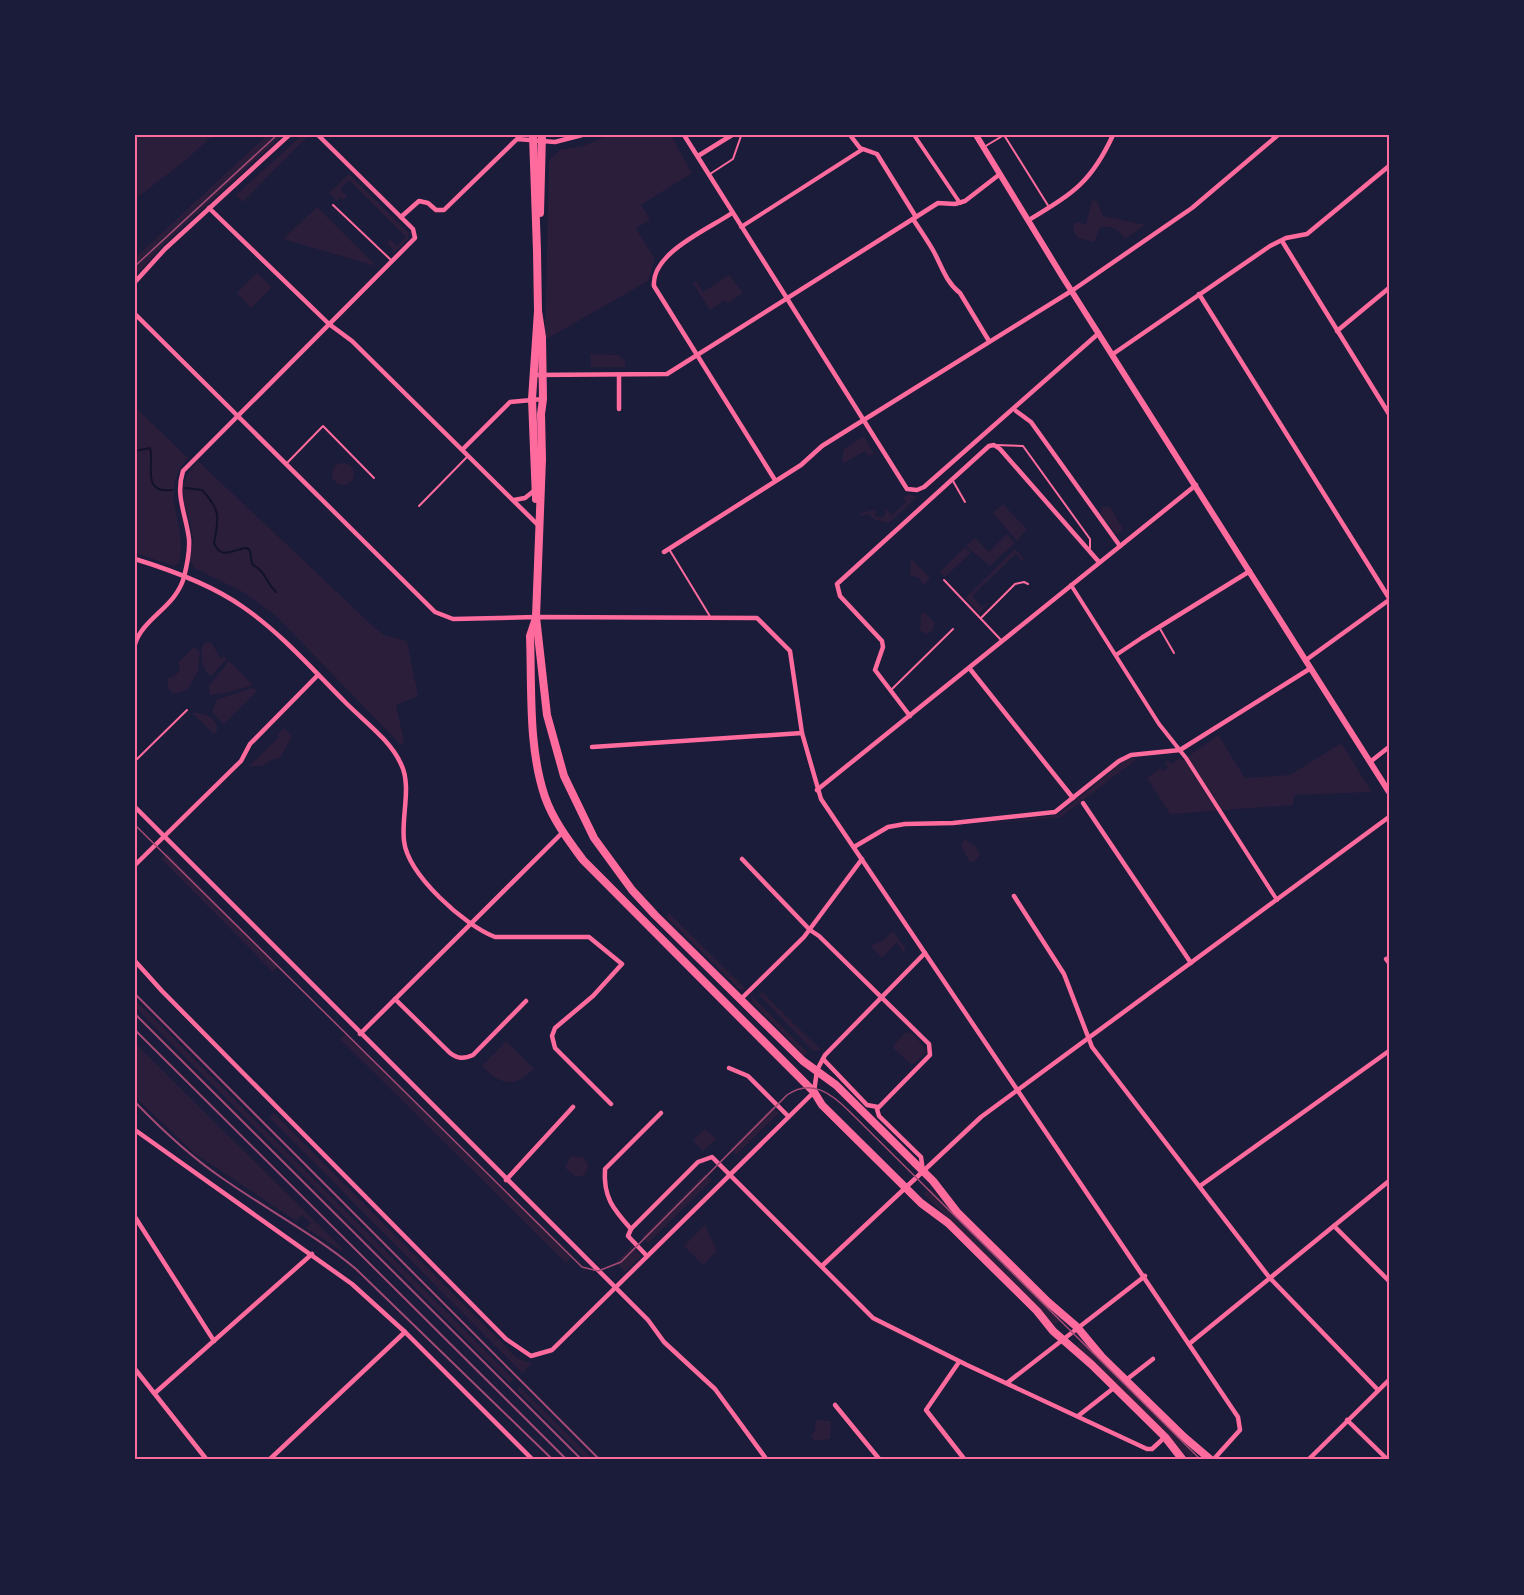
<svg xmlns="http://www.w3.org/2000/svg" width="1524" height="1595" viewBox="0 0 1524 1595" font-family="'Times New Roman',serif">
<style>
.green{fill:#2a1e3b}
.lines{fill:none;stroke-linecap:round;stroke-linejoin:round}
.stream{stroke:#12122b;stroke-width:2}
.service{stroke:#ff6b9d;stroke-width:2}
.pedestrian{stroke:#ff6b9d;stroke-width:4}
.minor{stroke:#ff6b9d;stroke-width:4.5}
.tertiary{stroke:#ff6b9d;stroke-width:6}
.primary{stroke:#ff6b9d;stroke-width:8}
.tram{stroke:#a44b75;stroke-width:1.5}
.rail{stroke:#a44b75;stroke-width:2}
.neatline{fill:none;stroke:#ff6b9d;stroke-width:2}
</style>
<rect width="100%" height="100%" fill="#1b1b3a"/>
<!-- green -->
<g class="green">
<polygon points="135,135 213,135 185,161 135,199"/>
<polygon points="267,135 283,135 161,247 142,269 138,272 135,269 135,258"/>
<polygon points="302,135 309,135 243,202 236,195"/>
<polygon points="609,135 671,135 692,173 641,205 650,219 636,229 655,259 648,281 545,340 549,160 561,149 581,147"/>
<polygon points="349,174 409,233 408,239 392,255 393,250 387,243 390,239 397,246 406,237 349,180 340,189 347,196 343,200 341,197 337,201 329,193"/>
<path d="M1092 200 1097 201 1103 216 1145 225 1125 239C1116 227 1113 227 1100 227L1094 242 1078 238 1073 230 1075 222 1086 224Z"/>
<polygon points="317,207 376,266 283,239"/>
<polygon points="257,273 272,287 251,308 237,293"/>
<polygon points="729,275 743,293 728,303 725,300 710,310 693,283 696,281 703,292"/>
<polygon points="590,354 618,355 625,361 625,367 591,367"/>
<path d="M135 407 188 458C156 494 189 522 179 563L174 566 135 553Z"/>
<polygon points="864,436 874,453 868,456 865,451 844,463 842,459 844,449"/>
<path d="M198 461 374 627 384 635 407 641 418 696 396 705 404 742 401 745 274 614 241 591 194 568C193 565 191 563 190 560 189 555 193 547 193 541 191 508 169 491 198 461Z"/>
<circle cx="343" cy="474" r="11"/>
<polygon points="909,494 917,497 889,523 875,520 868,514 858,517 864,512 876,510 875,517 884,517 886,509 892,515 906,502 903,498"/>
<polygon points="1003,504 1027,529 1017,541 993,513"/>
<polygon points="1102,507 1110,507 1123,529 1117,535 1100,514"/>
<polygon points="1007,534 1015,543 990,566 966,546 975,538 989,552"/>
<polygon points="965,547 971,553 945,577 940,572"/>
<polygon points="1015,549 1024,559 1022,561 1016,554 972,596 982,607 991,601 979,613 965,598"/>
<polygon points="911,558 930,578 923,586 919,578 910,575"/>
<polygon points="924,612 935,623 932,631 926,634 920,630 921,615"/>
<path d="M211 642 221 659 224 656 227 659 211 676C201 669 199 654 204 643Z"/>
<polygon points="194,647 200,652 198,671 187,690 173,694 168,688 167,678 173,677 180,671 178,663"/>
<polygon points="229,661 253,685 230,692 210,695 209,686"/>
<polygon points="251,688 258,690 224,724 212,712 216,700"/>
<path d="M192 713C204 712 218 717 217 731L214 734Z"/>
<polygon points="284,728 292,736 280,758 270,760 263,766 249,766 279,737 277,735"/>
<polygon points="1218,735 1245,778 1290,775 1341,743 1372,792 1294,795 1293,805 1170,814 1147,778 1160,768 1162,771 1168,768 1165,762 1168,760 1171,764 1180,758 1182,761"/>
<polygon points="1132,758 1137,759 1061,817 967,826 1058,815 1121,763"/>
<polygon points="964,839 976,847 980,855 975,861 970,862 961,846"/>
<polygon points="167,853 278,966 273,972 161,859"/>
<polygon points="669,913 746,989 740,990 666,917"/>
<polygon points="893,931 906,950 903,952 897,942 882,958 870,946 884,940"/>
<polygon points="762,992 764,994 821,1050 813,1051 759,995"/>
<polygon points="751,995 807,1052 804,1056 752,1002"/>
<polygon points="135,1000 513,1379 510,1383 135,1007"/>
<polygon points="906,1032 912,1033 926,1049 925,1054 912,1065 894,1049 894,1045"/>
<polygon points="346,1033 572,1257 566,1263 340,1039"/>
<path d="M506 1041 534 1069C514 1088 501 1086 482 1066Z"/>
<polygon points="135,1043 343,1249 342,1251 306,1228 311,1223 302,1215 296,1221 194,1153 135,1097"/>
<polygon points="772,1107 779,1113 736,1155 730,1149"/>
<polygon points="274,1113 517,1358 532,1364 522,1373 269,1117"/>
<polygon points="705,1129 716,1139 703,1151 693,1141"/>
<polygon points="574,1156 583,1157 588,1164 587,1171 582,1176 575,1176 565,1168 570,1157"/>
<polygon points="705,1174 712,1180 648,1243 642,1237"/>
<polygon points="930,1188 1061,1320 1055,1325 924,1194"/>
<polygon points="705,1225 717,1251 703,1265 684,1246"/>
<polygon points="632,1246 642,1256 625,1272 616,1262"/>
<polygon points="1082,1340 1196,1452 1190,1458 1076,1346"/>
<polygon points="519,1386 593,1460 587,1460 517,1390"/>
<polygon points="816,1420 831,1421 830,1439 814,1441 811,1436 815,1431"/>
</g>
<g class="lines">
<!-- stream -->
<g class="stream">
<path d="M135 451 150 448C155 463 140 494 172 490"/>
<path d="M185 488 202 490C221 510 219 518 214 543 221 561 232 549 247 548L250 551 252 564C268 574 264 580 276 592"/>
</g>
<!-- service -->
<g class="service">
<polyline points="984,147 1004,135 1049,207"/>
<polyline points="710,174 733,159 741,136"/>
<polyline points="333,205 392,261"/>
<polyline points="995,445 1023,446 1090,539 1090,548"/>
<polyline points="286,464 323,426 374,478"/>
<polyline points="953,481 965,502"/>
<polyline points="419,506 467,457"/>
<polyline points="669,549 711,618"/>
<polyline points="944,580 1002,641"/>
<polyline points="981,618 1015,584 1024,582 1028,584"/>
<polyline points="1159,627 1174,653"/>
<polyline points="891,690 953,629"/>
<polyline points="135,761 187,710"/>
</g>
<!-- pedestrian -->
<g class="pedestrian">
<polyline points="914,135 960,203"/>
<polyline points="741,227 863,149"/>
<polyline points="1071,585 1159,724 1186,758 1277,900"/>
<polyline points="1116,655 1143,637"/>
</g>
<!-- minor -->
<g class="minor">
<polyline points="684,135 907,489 917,490 924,487 1099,333"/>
<polyline points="850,135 860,148 877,154 916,217 938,203 955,204 965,201 1000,174"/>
<polyline points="698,156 732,135"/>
<polyline points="209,208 329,324 352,341 538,525"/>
<path d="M732 213C709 229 651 253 654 286L775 480"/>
<polyline points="401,217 419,201 428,203 436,210 444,210 517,139 555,142 582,135"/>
<path d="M913 219C920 230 928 241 934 252 942 267 946 282 960 293L989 341"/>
<path d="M1029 220C1073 193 1091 183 1113 135"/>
<polyline points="1282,241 1389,414"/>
<polyline points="135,282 165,249 289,135"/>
<polyline points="1199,294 1389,598"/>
<polyline points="135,314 435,612 453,619 536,617 757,618 790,651 802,733 821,799 1238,1417 1240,1430 1213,1460"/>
<polyline points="1337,331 1389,288"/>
<polyline points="1113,354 1270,246 1286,238 1307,234 1389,166"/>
<polyline points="533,375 667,374 916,217"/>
<polyline points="619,375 619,409"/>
<polyline points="1016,411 1031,422 1120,546"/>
<polyline points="463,449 510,402 543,399"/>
<polyline points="514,500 525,498 535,490"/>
<polyline points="664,552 801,465 822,446 854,426 1073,290 1192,208 1278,135"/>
<path d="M135 559C171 570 212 585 243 607 281 633 313 670 346 703 365 722 390 740 401 764 412 786 401 817 404 841 408 875 464 925 495 937H589L622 964 593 996 555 1028 552 1036 555 1048 611 1104"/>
<polyline points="1143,637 1250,571"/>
<path d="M135 644C143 618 176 607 184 577 187 565 190 551 189 539 186 514 175 496 183 471L415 238 413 229 318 135"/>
<polyline points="1306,660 1389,600"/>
<polyline points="970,669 1073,798"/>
<polyline points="910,716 875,670 883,647 882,641 840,596 837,584 989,446 994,445 1000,449 1099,562"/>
<polyline points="592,747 802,733"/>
<polyline points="1370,762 1389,747"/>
<polyline points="817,790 1196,485"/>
<polyline points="1083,803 1191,963"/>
<polyline points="135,807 648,1320 664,1342 715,1389 767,1460"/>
<polyline points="854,847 888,827 905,824 953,823 1055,812 1119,761 1131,755 1180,750 1311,668"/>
<polyline points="742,859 810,930 819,936 929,1044 930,1055 877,1109 879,1116 921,1157 923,1171"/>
<polyline points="135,865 241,761 250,744 318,675"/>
<polyline points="1014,896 1064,974 1092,1047 1269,1277 1378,1390"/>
<polyline points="1386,959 1389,963"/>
<polyline points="135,961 162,991 506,1339 531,1356 552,1350 814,1092 817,1070 825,1055 925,953"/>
<path d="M395 999 450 1053C458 1059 464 1059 473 1055L526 1001"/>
<polyline points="741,999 804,937 862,859"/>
<polyline points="360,1034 563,832"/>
<polyline points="823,1059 867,1105 878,1107"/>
<polyline points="729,1068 748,1076 788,1116"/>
<polyline points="135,1130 352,1284 405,1332 533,1460"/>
<polyline points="506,1180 573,1107"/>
<polyline points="1200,1186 1389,1051"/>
<polyline points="135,1217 214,1341"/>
<polyline points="1334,1226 1389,1281"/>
<path d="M631 1229C613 1209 603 1197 605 1169L661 1113"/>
<polyline points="647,1256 628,1236 631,1229 698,1162 712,1157 873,1318 967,1365 1147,1449 1152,1449 1165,1437"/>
<polyline points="823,1265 981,1117 1389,817"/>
<polyline points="1189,1344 1389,1181"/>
<polyline points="959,1362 926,1410 965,1460"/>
<polyline points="135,1369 207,1460"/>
<polyline points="1126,1380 1153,1359"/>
<polyline points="1007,1383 1145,1276"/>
<polyline points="155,1393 312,1254"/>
<polyline points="835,1405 880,1460"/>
<polyline points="1078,1416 1115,1387"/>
<polyline points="1347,1420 1388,1460"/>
<polyline points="269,1460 405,1332"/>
<polyline points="1308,1460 1389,1380"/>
</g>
<!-- tertiary -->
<polyline class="tertiary" points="976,135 1062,276 1389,792"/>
<!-- primary -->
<g class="primary">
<polyline points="533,135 537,251 538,311 532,399 536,499"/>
<polyline points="540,213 542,135"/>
<polyline points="538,311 542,337 543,399 541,414 542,459 536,617 547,715 564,776 594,838 632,890 655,915 803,1061 836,1085 933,1181 957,1212 1048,1302 1077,1327 1102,1357 1184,1437 1211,1460"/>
<path d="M535 621 530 636C532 689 528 747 545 797 553 820 569 841 583 860L814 1092 822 1105 921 1203 948 1223 1037 1311 1053 1331 1092 1365 1165 1437 1183 1460"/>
</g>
<!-- tram -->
<g class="tram">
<polyline points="135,266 277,135"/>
<path d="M135 825 582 1267 598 1271 621 1262 787 1095C812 1078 832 1094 850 1112L1201 1460"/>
</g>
<!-- rail -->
<g class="rail">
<polyline points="135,994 600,1460"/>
<polyline points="135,1014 582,1460"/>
<polyline points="135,1030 567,1460"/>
<path d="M135 1102C162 1130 190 1156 222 1178 266 1209 314 1234 356 1269L553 1460"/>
</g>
</g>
<!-- border -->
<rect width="1524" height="1595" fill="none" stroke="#1b1b3a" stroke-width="273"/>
<rect x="136" y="136" width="1252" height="1322" class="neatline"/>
</svg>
